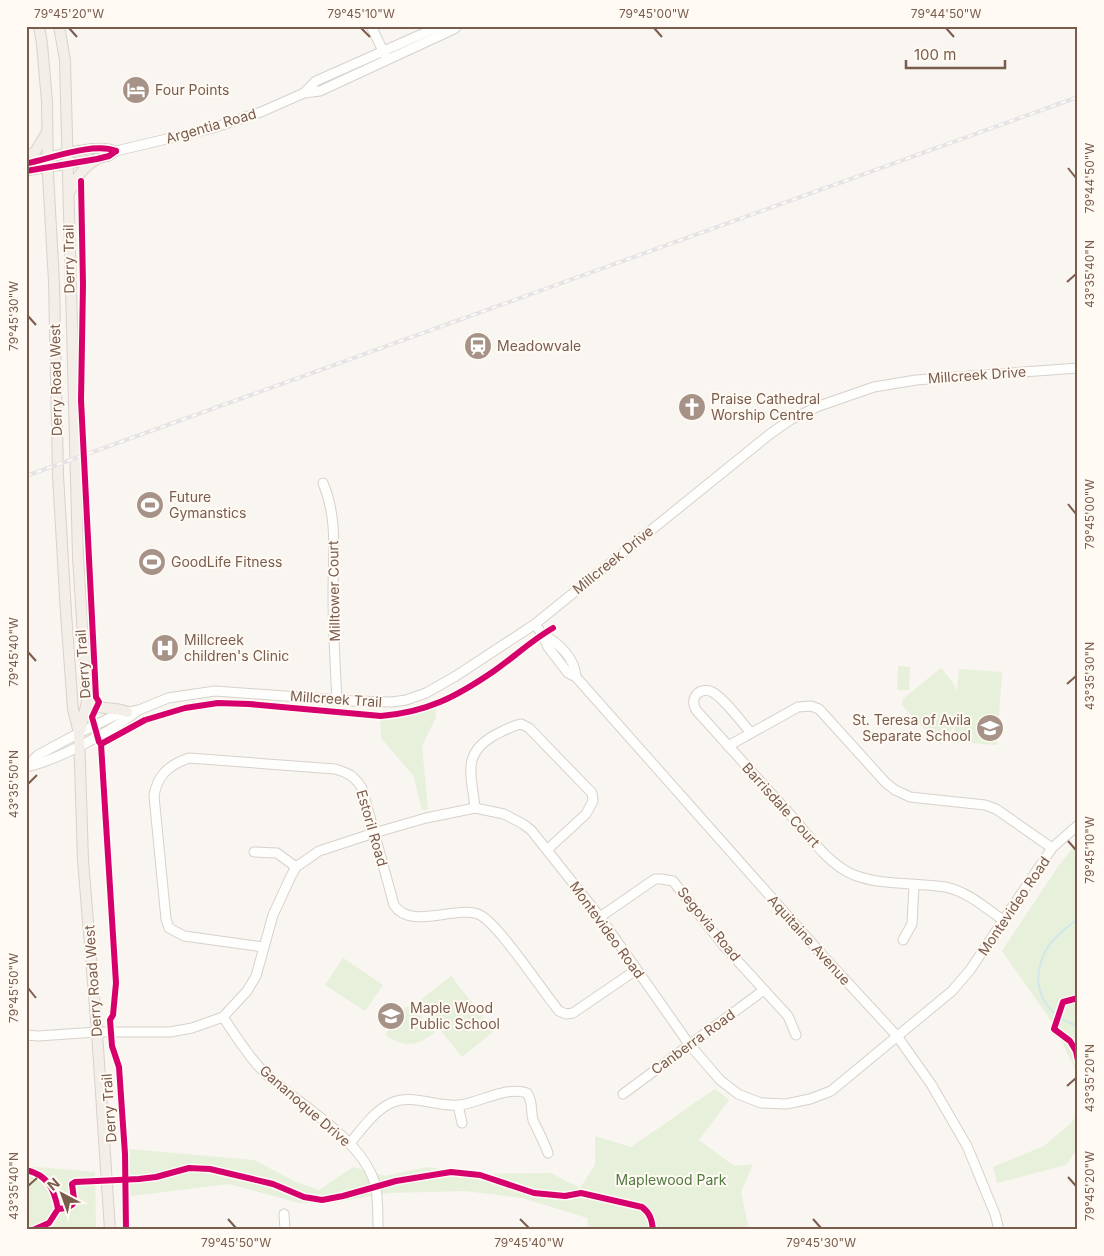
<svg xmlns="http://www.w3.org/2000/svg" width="1104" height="1256" viewBox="0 0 1104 1256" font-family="Inter,sans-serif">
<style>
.green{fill:#e7f0db}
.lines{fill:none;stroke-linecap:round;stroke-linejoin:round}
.stream{stroke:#d0e8ea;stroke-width:2}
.minor-casing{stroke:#d7d1cb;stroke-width:11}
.major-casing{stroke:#dad1cc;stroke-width:12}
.minor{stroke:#fefefd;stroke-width:9}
.major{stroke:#f3eee8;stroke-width:10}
.rail-casing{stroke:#e6e3e7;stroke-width:4}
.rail{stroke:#fffaf3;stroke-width:2;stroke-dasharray:5.5;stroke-linecap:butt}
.cycleway-casing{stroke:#fffaf3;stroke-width:9}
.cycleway{stroke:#d6006c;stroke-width:6}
.ticks{fill:none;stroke:#7a5c4d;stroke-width:2}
.labels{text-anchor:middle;stroke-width:4;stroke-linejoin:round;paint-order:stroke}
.poi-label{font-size:14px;fill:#7a5c4d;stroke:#fffaf3;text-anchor:start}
.street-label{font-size:14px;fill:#7a5c4d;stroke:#fffaf3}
.park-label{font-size:14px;fill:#537a41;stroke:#fffaf3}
.neatline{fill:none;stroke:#7a5c4d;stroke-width:2}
.ticks-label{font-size:12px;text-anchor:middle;fill:#7a5c4d}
</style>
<rect width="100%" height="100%" fill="#f9f5f0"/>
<!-- green -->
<g class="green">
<polygon points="898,666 910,667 909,690 897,690"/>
<polygon points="941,668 953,683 957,691 959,669 1002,672 997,745 954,742 955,725 940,745 902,705 903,699"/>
<polygon points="435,707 436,717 422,746 428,809 422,810 413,775 381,738 380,717"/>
<polygon points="1078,841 1078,1076 1054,1025 1002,951 1057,868"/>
<polygon points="343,958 383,985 365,1011 325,985"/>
<polygon points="451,976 494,1031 462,1057 418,1002"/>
<path d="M406 1007H413L435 1032C418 1047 404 1048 385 1035Z"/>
<polygon points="715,1089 729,1100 699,1140 734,1166 753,1164 741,1192 749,1230 589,1230 587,1218 522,1198 466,1191 389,1193 331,1203 299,1203 229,1184 131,1196 128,1149 254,1160 296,1182 319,1190 353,1167 385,1176 427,1167 476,1174 551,1173 580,1188 595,1165 595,1136 631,1147"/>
<polygon points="1078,1114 1078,1148 1066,1165 997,1183 993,1167 1044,1146 1070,1124"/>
<polygon points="26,1166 95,1172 96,1227 78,1230 26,1230"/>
</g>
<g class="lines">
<!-- stream -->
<path class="stream" d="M1078 918C1067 928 1052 938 1045 952 1029 985 1043 1015 1078 1026"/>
<!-- minor casing -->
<g class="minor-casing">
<g id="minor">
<polyline points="371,26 385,55"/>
<polyline points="304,93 316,81 440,26"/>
<path d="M26 163C50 158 94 142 116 151"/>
<polyline points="26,171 97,159 109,156 116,151 213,128 261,112 304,93 320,91 454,29 457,26"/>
<path d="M323 483C338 518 333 555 333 593 333 628 335 664 337 700"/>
<polyline points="535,624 542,634 548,647 568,673 576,677 825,958 897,1036 931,1084 967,1146 995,1214 999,1230"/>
<path d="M542 634C559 643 575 658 576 677"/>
<path d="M751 733C742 723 722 695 710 691 697 688 690 699 696 710 727 744 757 778 788 812 807 833 827 864 854 875 883 886 915 882 945 887 967 891 987 909 1004 921"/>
<polyline points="728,746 798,707 811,706 819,709 886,783 895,790 910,797 985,805 996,809 1052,848"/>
<polyline points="26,767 38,755 79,733 118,714 139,710 168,698 215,691 354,701 392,702 406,700 426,693 456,676 535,624 770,434 790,420 819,406 874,387 916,380 1078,368"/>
<path d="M26 767C56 761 114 730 137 711"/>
<path d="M475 808C472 776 461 755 493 736 503 731 511 726 521 724L529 728 592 793 593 801 586 814 548 849"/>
<polyline points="254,852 277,853 296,867"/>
<polyline points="600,917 655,879 661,879 673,881 724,946 788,1016 796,1035"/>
<polyline points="903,940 912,924 914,885"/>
<path d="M263 947 184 936 169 928 166 919 154 796C157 775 169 765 189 758L335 769C349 773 354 776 362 788L394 905C410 930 454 906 478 914 496 920 543 992 559 1011L566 1014 573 1013 636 970"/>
<path d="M223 1017C235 1035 246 1053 261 1069 295 1104 365 1138 376 1188 378 1201 378 1216 378 1230"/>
<polyline points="26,1035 38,1036 97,1032 170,1032 192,1028 223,1017 247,991 256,976 273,915 291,876 296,867 319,851 374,833 426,818 475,808 504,814 523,824 531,830 600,917 689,1044 720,1080 738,1094 761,1103 786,1104 810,1099 831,1091 952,991 970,970 1052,848 1078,825"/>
<polyline points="623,1094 764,990"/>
<polyline points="458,1105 462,1123"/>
<path d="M350 1143C362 1129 374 1111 391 1103 413 1093 437 1108 460 1105 481 1102 506 1086 527 1093 534 1104 530 1110 533 1120 538 1131 544 1142 548 1153"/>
<polyline points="284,1214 285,1230"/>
</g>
</g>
<!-- major casing -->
<g class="major-casing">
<g id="major">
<polyline points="39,26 42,44 47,102 48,174 54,282 58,475 66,613 73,709 79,733 83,860 97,1032 110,1230"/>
<polyline points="59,26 65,60 78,556 87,702 80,731"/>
<polyline points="26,158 35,152 47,132"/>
<path d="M71 190C77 176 84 167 97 159"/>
<path d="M87 693C98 716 109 704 127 712"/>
</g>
</g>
<!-- minor -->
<use href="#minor" class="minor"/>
<!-- major -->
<use href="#major" class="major"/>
<!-- rail casing -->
<g class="rail-casing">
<polyline id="rail" points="26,476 1078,97"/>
</g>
<!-- rail -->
<use href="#rail" class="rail"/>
<!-- cycleway casing -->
<g class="cycleway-casing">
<g id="cycleway">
<path d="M28 163C52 158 94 142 116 151"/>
<polyline points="26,171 97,159 109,156 116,151"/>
<polyline points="81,181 83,285 81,400 96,697 99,702 92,717 99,742 101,744 116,983 113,1015 110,1020 112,1046 119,1067 125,1154 126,1230"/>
<path d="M101 744 145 720 185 708 218 703 249 704 381 716C427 712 456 697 494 671 514 657 532 640 553 628"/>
<polyline points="1078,998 1063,1002 1054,1029 1070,1041 1076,1051 1078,1061"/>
<path d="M26 1170C48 1175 54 1189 58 1209L49 1223 33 1230"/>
<path d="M58 1209 67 1208 73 1204 74 1199 72 1184 75 1182 139 1179 156 1177 189 1168 210 1169 273 1184 304 1197 322 1200 343 1196 396 1181 451 1172 480 1175 534 1193 565 1196 581 1193 642 1207C650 1213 652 1220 653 1230"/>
</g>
</g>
<!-- cycleway -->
<use href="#cycleway" class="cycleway"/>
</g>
<!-- ticks -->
<path class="ticks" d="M69 28 77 37M361 28 370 37M654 28 662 37M946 28 954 37M1068 168 1076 178M1067 282 1076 274M28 316 36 325M1068 504 1076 514M28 652 36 661M1067 684 1076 676M28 784 37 775M1068 841 1076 850M28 988 36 998M1067 1086 1076 1078M1068 1177 1076 1186M28 1186 37 1178M228 1219 236 1228M520 1219 529 1228M813 1219 821 1228"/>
<!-- icons -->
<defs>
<g id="hotel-disc" transform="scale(1.4375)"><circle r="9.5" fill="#a69286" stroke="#fffaf3"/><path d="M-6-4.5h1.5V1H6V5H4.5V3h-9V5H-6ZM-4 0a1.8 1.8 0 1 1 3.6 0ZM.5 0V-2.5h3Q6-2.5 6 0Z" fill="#fff"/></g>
<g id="station-disc" transform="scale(1.4375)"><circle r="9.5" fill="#a69286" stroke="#fffaf3"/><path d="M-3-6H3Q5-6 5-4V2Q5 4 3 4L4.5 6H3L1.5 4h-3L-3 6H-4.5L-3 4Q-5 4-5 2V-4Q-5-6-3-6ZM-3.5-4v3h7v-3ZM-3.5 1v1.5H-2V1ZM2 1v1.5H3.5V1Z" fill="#fff"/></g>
<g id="church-disc" transform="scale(1.4375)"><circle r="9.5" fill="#a69286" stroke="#fffaf3"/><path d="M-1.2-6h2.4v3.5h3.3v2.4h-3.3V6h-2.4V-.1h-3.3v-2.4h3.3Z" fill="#fff"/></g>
<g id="stadium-disc" transform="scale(1.4375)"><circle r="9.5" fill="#a69286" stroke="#fffaf3"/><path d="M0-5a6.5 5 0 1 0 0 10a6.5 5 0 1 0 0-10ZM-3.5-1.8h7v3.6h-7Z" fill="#fff"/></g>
<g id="hospital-disc" transform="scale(1.4375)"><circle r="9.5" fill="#a69286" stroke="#fffaf3"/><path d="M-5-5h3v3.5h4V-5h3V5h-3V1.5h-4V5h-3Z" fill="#fff"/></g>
<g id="school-disc" transform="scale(1.4375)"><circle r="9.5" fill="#a69286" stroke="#fffaf3"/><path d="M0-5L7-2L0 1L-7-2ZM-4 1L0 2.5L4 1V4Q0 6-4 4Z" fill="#fff"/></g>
</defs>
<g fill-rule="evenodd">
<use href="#hotel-disc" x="136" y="90"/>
<use href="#station-disc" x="478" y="346"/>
<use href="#church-disc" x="692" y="407"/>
<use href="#stadium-disc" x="150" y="505"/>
<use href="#stadium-disc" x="152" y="562"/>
<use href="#hospital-disc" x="165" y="648"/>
<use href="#school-disc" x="990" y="728"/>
<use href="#school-disc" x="391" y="1016"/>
</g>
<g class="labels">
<!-- poi labels -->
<g class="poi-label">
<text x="155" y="95">Four Points</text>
<text x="497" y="351">Meadowvale</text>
<text x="711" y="404">Praise Cathedral<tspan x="711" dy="16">Worship Centre</tspan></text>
<text x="169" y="502">Future<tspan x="169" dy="16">Gymanstics</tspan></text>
<text x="171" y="567">GoodLife Fitness</text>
<text x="184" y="645">Millcreek<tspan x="184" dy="16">children's Clinic</tspan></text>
<text x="971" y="725" text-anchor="end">St. Teresa of Avila<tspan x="971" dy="16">Separate School</tspan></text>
<text x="410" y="1013">Maple Wood<tspan x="410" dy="16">Public School</tspan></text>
</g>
<!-- street labels -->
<g class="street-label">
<text transform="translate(211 126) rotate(-16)" y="5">Argentia Road</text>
<text transform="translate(69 259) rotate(-91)" y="5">Derry Trail</text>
<text transform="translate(977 375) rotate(-4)" y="5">Millcreek Drive</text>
<text transform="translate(56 380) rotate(-91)" y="5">Derry Road West</text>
<text transform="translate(613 560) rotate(-39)" y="5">Millcreek Drive</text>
<text transform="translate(334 591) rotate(-91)" y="5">Milltower Court</text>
<text transform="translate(83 664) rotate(-94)" y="5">Derry Trail</text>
<text transform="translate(336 699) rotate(4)" y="5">Millcreek Trail</text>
<text transform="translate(781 805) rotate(48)" y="5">Barrisdale Court</text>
<text transform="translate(372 828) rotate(74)" y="5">Estoril Road</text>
<text transform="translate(1014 906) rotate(-56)" y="5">Montevideo Road</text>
<text transform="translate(709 924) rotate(51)" y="5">Segovia Road</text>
<text transform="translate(607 930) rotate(54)" y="5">Montevideo Road</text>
<text transform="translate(809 940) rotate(48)" y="5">Aquitaine Avenue</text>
<text transform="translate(93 981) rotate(-94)" y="5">Derry Road West</text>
<text transform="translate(693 1042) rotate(-36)" y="5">Canberra Road</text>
<text transform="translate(305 1106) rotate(41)" y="5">Gananoque Drive</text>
<text transform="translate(109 1108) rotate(-94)" y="5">Derry Trail</text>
</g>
<!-- park labels -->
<g class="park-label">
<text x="671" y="1185">Maplewood Park</text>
</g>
</g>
<!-- border -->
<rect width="1104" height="1256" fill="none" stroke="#fffaf3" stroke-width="55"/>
<!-- north arrow -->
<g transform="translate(62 1194) rotate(319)" stroke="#fffaf3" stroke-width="4" paint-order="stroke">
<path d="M0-4L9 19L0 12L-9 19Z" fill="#7a5c4d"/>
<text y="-8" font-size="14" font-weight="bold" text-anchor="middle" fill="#7a5c4d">N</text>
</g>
<!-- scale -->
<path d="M906 60v8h99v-8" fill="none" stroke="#7a5c4d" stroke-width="2.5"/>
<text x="914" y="60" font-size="15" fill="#7a5c4d" stroke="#fffaf3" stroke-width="4" paint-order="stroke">100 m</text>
<rect x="28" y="28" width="1048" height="1200" class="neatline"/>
<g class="ticks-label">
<text x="69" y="18">79°45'20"W</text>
<text x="361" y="18">79°45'10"W</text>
<text x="654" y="18">79°45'00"W</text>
<text x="946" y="18">79°44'50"W</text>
<text transform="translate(1090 178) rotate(-90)" y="4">79°44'50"W</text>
<text transform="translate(1090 274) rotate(-90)" y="4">43°35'40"N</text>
<text transform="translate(14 316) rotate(-90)" y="4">79°45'30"W</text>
<text transform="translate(1090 514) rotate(-90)" y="4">79°45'00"W</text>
<text transform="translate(14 652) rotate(-90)" y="4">79°45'40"W</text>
<text transform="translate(1090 676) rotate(-90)" y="4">43°35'30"N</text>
<text transform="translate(14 784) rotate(-90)" y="4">43°35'50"N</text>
<text transform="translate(1090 850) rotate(-90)" y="4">79°45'10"W</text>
<text transform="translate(14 988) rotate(-90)" y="4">79°45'50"W</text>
<text transform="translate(1090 1078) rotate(-90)" y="4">43°35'20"N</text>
<text transform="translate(14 1186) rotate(-90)" y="4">43°35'40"N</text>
<text transform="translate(1090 1186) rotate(-90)" y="4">79°45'20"W</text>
<text x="236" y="1247">79°45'50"W</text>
<text x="529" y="1247">79°45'40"W</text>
<text x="821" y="1247">79°45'30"W</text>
</g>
</svg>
